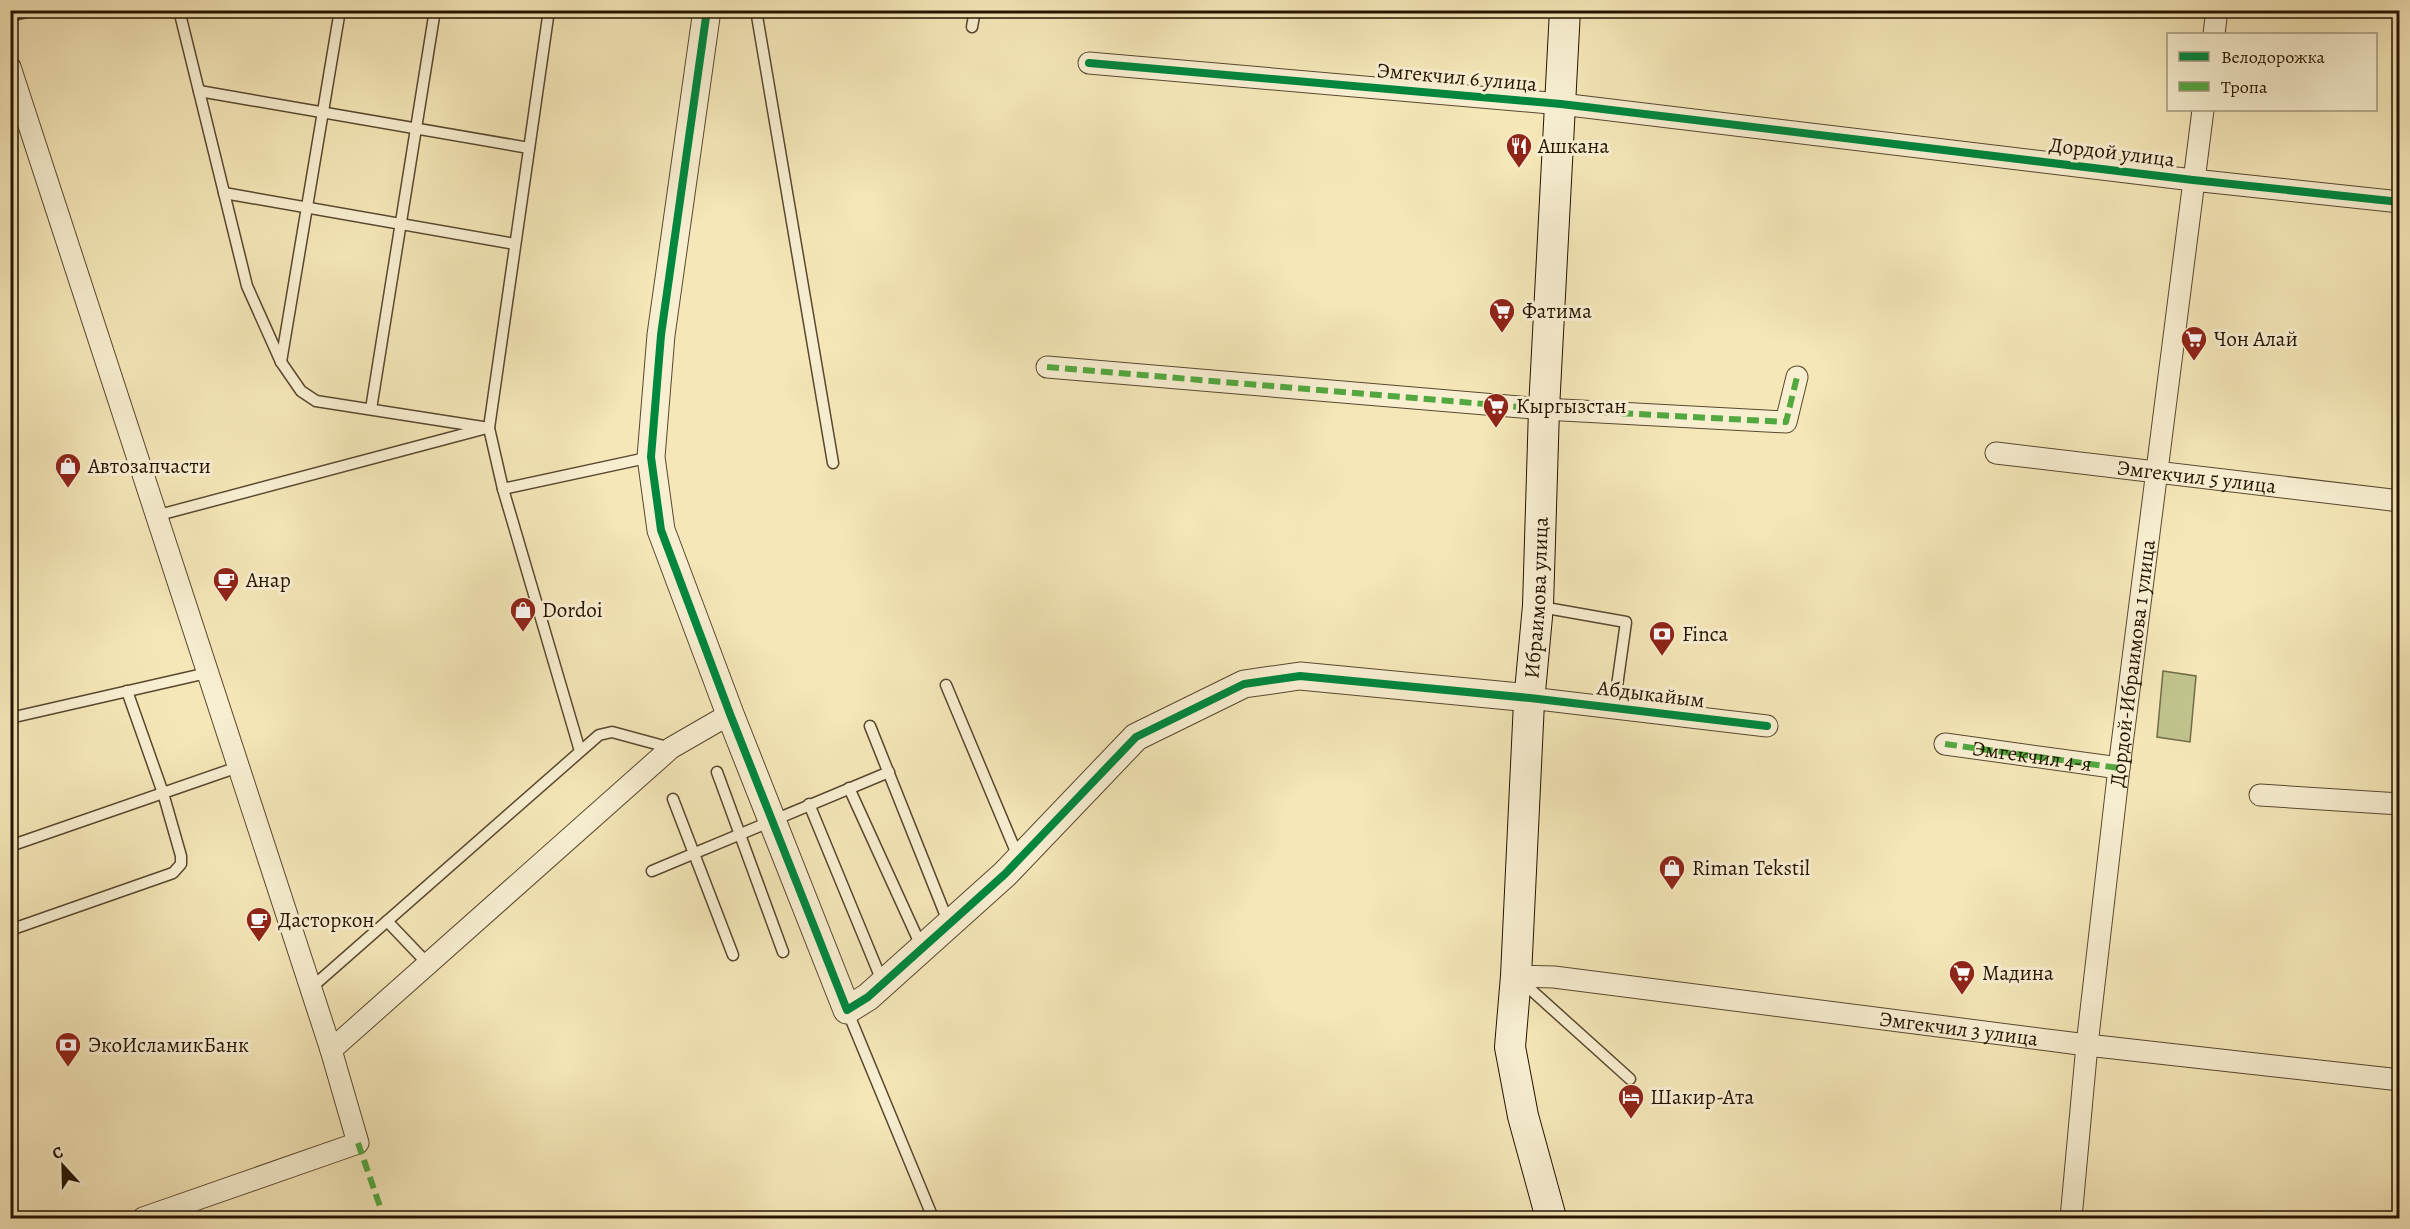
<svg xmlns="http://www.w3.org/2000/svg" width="2410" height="1229" viewBox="0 0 2410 1229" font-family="Alegreya,serif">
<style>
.green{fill:#c0c48c;stroke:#726c46;stroke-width:1.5}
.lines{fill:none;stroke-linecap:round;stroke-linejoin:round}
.service-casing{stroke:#59482f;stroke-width:13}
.minor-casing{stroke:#59482f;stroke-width:23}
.tertiary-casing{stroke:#59482f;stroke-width:29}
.secondary-casing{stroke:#251301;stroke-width:32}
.service{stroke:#f8efd1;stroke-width:10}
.minor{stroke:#f8efd1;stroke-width:21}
.tertiary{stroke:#f8efd1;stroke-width:27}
.secondary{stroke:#f8efd1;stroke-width:30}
.quiet{stroke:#53a840;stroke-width:6;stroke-dasharray:12 6;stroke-linecap:butt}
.cycleway-casing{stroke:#f8efd1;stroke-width:11}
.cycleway{stroke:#00873e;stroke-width:8}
.labels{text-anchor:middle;stroke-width:6;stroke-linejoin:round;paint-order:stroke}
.street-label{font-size:21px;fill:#251301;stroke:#f8efd1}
.poi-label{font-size:21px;fill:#251301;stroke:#f8efd1;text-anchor:start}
</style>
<rect width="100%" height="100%" fill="#f5e7b8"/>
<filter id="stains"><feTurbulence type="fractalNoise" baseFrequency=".00333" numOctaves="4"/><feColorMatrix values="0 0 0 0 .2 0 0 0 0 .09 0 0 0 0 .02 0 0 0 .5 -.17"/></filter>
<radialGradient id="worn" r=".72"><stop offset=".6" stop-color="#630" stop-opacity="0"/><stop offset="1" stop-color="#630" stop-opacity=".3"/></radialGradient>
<!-- green -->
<polygon class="green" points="2163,671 2196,676 2190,742 2157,737"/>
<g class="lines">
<!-- service casing -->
<g class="service-casing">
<g id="service">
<polyline points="179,10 247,286 281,362 301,391 316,401 489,428"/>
<polyline points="549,10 489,428 503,489 580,751"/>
<polyline points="756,10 833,463"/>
<polyline points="10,16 34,10"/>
<polyline points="972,27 975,10"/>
<polyline points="199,91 529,148"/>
<polyline points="224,193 515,244"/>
<polyline points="281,362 340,10"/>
<polyline points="371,409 435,10"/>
<polyline points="503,489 651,457"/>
<polyline points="159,515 483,429"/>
<polyline points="1541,607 1626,622 1617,686"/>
<polyline points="946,685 1019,859"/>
<polyline points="10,718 207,673"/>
<polyline points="870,726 949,924"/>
<polyline points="717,772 783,952"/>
<polyline points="849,788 922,948"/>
<polyline points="673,799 733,955"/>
<polyline points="809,804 882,981"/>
<polyline points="10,846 238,767"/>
<polyline points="652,871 889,772"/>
<polyline points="387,921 428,964"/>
<polyline points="10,930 173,873 181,864 181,856 163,793 127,691"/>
<polyline points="1519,979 1630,1079"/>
<polyline points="311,988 599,735 612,732 671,748"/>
<polyline points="847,1010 933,1218"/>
</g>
</g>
<!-- minor casing -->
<g class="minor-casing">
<g id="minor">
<polyline points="2214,34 2217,10"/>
<polyline points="1089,63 1561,104 2193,180 2400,202"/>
<polyline points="10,67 331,1050"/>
<polyline points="1047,367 1544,409 1786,422 1797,377"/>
<path id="s1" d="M1996 453 2400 501"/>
<polyline points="1530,698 1767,726"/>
<path id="s2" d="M1945 744 2119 768"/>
<polyline points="2260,795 2400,804"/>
<path id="s3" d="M1516 976 1554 977 2087 1045 2400 1080"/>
<polyline points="143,1218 358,1143 331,1050 671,748 730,714"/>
<path id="s4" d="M2071 1218 2087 1045 2119 768 2203 110"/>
</g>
</g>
<!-- tertiary casing -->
<g class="tertiary-casing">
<polyline id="tertiary" points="707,10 661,335 651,457 661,530 730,714 847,1010 868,997 1005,874 1136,737 1244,684 1300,676 1530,698"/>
</g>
<!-- secondary casing -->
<g class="secondary-casing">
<g id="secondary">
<path id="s5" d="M1551 1218 1523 1116 1510 1047 1516 976 1529 702 1538 606 1544 409 1565 10"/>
</g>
</g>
<!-- service -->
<use href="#service" class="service"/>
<!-- minor -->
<use href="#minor" class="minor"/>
<!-- tertiary -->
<use href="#tertiary" class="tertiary"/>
<!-- secondary -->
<use href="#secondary" class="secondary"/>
<!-- quiet -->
<g class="quiet">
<polyline points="1047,367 1544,409 1786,422 1797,377"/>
<polyline points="1945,744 2119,768"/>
<polyline points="358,1143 384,1218"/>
</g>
<!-- cycleway casing -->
<g class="cycleway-casing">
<g id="cycleway">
<polyline points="707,10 661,335 651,457 661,530 730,714 847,1010 868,997 1005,874 1136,737 1244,684 1300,676 1530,698 1767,726"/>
<polyline points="1089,63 1561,104 2193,180 2400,202"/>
</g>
</g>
<!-- cycleway -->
<use href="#cycleway" class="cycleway"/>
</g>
<!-- icons -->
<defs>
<g id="restaurant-pin" transform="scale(1.35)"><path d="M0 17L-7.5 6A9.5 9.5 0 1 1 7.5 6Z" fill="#8f2418" stroke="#f8efd1"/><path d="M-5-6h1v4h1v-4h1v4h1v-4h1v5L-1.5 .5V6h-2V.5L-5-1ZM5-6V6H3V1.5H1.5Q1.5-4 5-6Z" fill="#fff"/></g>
<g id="supermarket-pin" transform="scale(1.35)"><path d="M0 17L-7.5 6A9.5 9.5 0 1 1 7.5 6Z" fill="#8f2418" stroke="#f8efd1"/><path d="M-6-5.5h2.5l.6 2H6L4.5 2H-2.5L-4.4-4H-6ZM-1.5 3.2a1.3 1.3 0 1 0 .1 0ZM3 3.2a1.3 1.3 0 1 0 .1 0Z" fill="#fff"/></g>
<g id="shop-pin" transform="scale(1.35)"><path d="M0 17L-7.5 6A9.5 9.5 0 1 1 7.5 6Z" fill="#8f2418" stroke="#f8efd1"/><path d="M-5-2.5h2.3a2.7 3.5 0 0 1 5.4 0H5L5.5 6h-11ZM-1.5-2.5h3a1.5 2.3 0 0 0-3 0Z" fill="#fff"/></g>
<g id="cafe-pin" transform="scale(1.35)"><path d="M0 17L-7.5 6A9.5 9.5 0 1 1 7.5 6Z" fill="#8f2418" stroke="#f8efd1"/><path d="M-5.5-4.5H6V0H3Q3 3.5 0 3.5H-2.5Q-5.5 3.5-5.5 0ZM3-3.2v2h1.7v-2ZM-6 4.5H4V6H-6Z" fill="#fff"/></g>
<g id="bank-pin" transform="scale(1.35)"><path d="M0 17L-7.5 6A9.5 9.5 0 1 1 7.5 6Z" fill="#8f2418" stroke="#f8efd1"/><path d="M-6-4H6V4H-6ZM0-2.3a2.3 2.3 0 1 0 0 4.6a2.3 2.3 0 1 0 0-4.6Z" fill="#fff"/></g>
<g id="hotel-pin" transform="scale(1.35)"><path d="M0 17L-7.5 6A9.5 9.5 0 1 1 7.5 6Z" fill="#8f2418" stroke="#f8efd1"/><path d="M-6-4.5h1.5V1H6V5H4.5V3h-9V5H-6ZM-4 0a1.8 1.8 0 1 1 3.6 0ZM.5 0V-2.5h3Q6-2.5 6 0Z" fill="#fff"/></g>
</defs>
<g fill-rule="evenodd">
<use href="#restaurant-pin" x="1519" y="146"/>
<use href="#supermarket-pin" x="1502" y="311"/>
<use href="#supermarket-pin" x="2194" y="339"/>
<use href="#supermarket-pin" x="1496" y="406"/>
<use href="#shop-pin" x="68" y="466"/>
<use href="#cafe-pin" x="226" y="580"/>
<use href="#shop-pin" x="523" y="610"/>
<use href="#bank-pin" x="1662" y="634"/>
<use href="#shop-pin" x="1672" y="868"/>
<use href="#cafe-pin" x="259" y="920"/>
<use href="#supermarket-pin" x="1962" y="973"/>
<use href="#bank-pin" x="68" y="1045"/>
<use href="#hotel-pin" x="1631" y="1097"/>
</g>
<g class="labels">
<!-- street labels -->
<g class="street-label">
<text transform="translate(1457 77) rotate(5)" y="7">Эмгекчил 6 улица</text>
<text transform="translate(2112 152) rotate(7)" y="7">Дордой улица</text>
<text dy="7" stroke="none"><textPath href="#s1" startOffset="202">Эмгекчил 5 улица</textPath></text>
<text dy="7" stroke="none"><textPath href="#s5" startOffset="626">Ибраимова улица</textPath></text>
<text dy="7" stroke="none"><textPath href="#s4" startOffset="558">Дордой-Ибраимова 1 улица</textPath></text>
<text transform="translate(1651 694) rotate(7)" y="7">Абдыкайым</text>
<text dy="7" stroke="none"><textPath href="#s2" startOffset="88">Эмгекчил 4-я</textPath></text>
<text dy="7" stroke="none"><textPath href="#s3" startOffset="446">Эмгекчил 3 улица</textPath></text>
</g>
<!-- poi labels -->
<g class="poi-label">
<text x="1538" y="153">Ашкана</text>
<text x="1522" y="318">Фатима</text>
<text x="2214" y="346">Чон Алай</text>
<text x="1516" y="413">Кыргызстан</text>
<text x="88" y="473">Автозапчасти</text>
<text x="246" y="587">Анар</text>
<text x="542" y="617">Dordoi</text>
<text x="1682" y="641">Finca</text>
<text x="1692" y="875">Riman Tekstil</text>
<text x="278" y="927">Дасторкон</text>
<text x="1982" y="980">Мадина</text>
<text x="88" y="1052">ЭкоИсламикБанк</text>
<text x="1650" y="1104">Шакир-Ата</text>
</g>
</g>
<!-- margin -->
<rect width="2410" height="1229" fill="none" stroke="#f5e7b8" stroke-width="36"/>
<rect x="12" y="12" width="2386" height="1205" fill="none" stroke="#251301" stroke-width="3"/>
<rect x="18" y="18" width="2374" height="1193" fill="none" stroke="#251301" stroke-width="1.5"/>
<!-- legend -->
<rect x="2167" y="33" width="210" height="78" fill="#f8efd1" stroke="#a4977e" stroke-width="1.5"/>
<rect x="2179" y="52" width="30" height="9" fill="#00873e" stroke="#a4977e" stroke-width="1.5"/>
<text x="2221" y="63" font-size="18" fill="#251301">Велодорожка</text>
<rect x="2179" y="82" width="30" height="9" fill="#53a840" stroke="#a4977e" stroke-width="1.5"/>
<text x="2221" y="93" font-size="18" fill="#251301">Тропа</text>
<!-- north arrow -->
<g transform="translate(63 1166) rotate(338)" stroke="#f8efd1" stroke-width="4.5" paint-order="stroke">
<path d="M0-4.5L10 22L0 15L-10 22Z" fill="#251301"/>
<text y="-9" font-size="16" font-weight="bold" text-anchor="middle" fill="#251301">С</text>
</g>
<rect width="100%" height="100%" filter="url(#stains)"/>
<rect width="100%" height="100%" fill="url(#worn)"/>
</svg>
